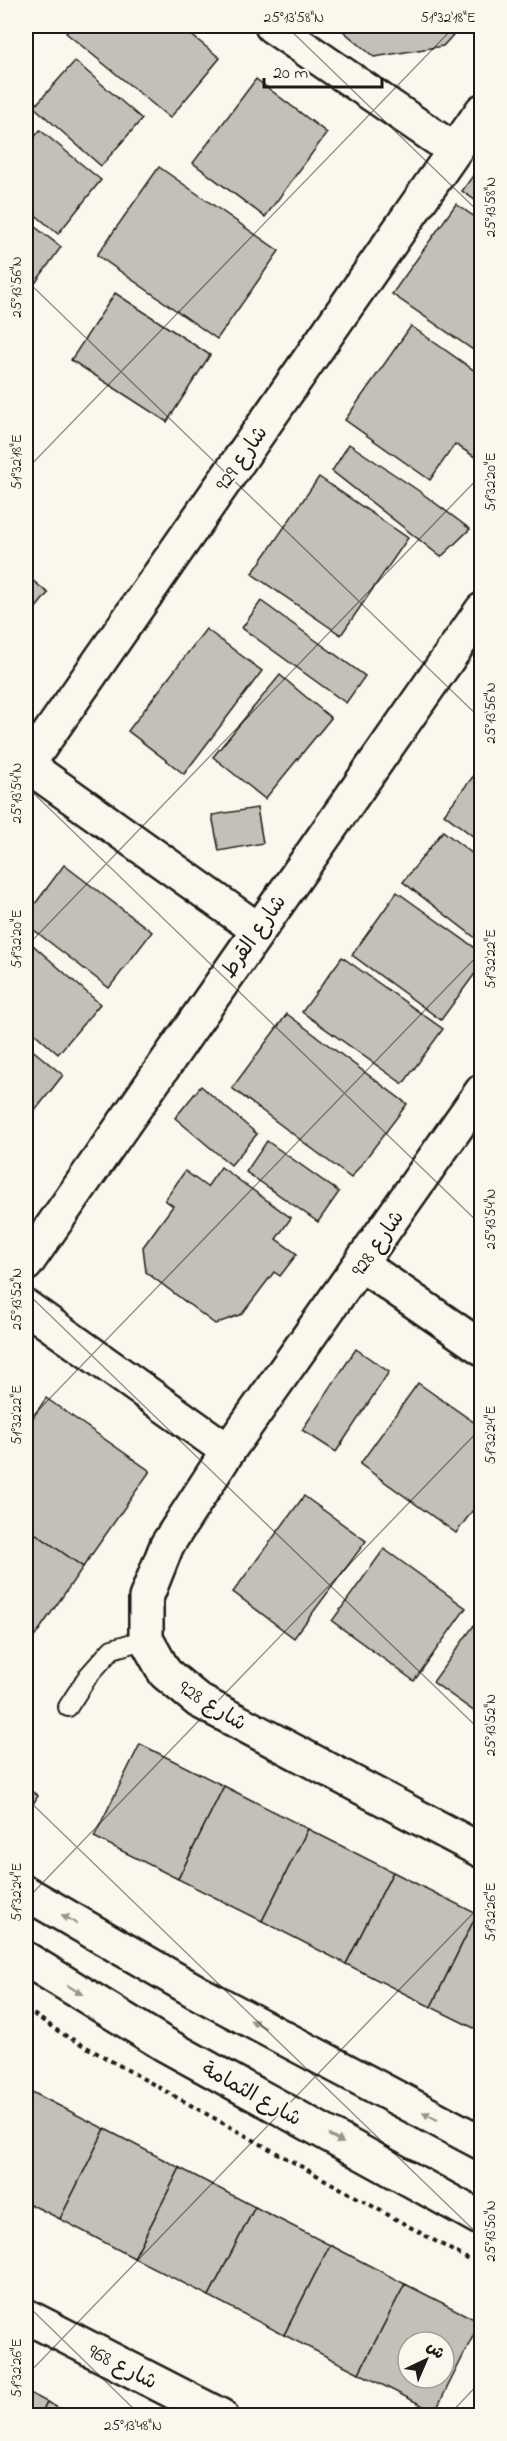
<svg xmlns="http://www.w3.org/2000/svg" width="507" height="2441" viewBox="0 0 507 2441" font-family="'Indie Flower','Playpen Sans Arabic',sans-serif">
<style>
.building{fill:#c3c0b8;stroke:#1c1c1c;stroke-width:1.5;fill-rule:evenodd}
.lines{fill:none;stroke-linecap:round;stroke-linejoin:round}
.lane-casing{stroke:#1c1c1c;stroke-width:22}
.street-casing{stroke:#1c1c1c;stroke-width:38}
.secondary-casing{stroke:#1c1c1c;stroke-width:38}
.path{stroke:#1c1c1c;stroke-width:4;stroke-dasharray:4.5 4.5;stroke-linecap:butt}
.lane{stroke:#fbf7ec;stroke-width:18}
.street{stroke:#fbf7ec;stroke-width:33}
.secondary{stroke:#fbf7ec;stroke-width:33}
.oneway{fill:#97948e}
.ticks{fill:none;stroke:#1c1c1c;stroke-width:1.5;stroke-opacity:0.45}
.labels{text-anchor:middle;stroke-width:4.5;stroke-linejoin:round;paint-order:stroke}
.street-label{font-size:21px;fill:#1c1c1c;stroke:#fbf7ec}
.neatline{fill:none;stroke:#1c1c1c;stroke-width:2}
.ticks-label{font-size:15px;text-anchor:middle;fill:#1c1c1c}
</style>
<rect width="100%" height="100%" fill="#fbf7ec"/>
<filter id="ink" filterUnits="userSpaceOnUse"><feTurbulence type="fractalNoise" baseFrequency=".0167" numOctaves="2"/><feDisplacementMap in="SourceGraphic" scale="12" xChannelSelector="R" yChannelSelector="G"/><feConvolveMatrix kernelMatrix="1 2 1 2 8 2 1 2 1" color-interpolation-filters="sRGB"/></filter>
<g filter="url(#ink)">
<!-- building -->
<g class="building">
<polygon points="72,26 180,26 220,58 170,118 66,33"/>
<polygon points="337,26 461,26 443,46 374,57"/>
<polygon points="75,61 142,119 101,166 34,107"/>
<polygon points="256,79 327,133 265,217 193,163"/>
<polygon points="40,130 101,180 58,234 26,207 26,148"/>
<polygon points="482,163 482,205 462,191"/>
<polygon points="159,167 279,251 217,339 97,255"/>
<polygon points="456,204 482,222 482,356 392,294"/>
<polygon points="26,220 61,247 26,296"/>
<polygon points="115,293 210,355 167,422 71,360"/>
<polygon points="411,326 482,376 482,414 475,422 482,427 482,454 478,459 455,444 430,480 345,420"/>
<polygon points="349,444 419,491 470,529 441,557 332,471"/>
<polygon points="319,477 408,538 341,635 252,574"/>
<polygon points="26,575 48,593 26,620"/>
<polygon points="261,601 365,676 346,703 242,628"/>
<polygon points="206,629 262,671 184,774 128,731"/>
<polygon points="280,675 331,718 265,799 213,757"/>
<polygon points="482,765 482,843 444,814"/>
<polygon points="257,808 263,843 219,851 212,815"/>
<polygon points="443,831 482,861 482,943 403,882"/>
<polygon points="64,865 152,932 109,988 26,924 26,916"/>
<polygon points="397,892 482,953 482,964 441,1020 352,955"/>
<polygon points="26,939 100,1004 58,1054 26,1026"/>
<polygon points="342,957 443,1029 403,1084 302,1012"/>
<polygon points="287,1014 407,1104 351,1178 232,1088"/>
<polygon points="30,1048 63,1075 26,1122 26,1053"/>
<polygon points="201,1086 257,1134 231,1165 175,1118"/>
<polygon points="267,1141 339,1192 318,1222 246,1172"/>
<polygon points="221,1167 291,1218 276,1239 297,1254 280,1276 274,1272 242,1314 215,1324 146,1272 143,1247 173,1206 165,1200 185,1171 207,1187"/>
<polygon points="356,1349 389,1372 336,1452 302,1430"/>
<polygon points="418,1383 482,1428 482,1498 456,1533 360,1464"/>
<polygon points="46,1398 150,1471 83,1567 26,1527 26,1428"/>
<polygon points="304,1496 366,1541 294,1638 233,1592"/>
<polygon points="26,1527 83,1567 26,1649"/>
<polygon points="384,1549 466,1608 414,1681 332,1621"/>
<polygon points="482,1614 482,1717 433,1682"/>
<polygon points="140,1744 224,1786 178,1879 94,1837"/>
<polygon points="224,1786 308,1829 262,1921 178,1879"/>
<polygon points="26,1787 38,1796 26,1815"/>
<polygon points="308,1829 393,1872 346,1964 262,1921"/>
<polygon points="393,1872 477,1914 431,2007 346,1964"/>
<polygon points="477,1914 482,1916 482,2032 431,2007"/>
<polygon points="30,2091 105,2129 60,2219 26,2202 26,2100"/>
<polygon points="105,2129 180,2168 134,2258 60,2219"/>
<polygon points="180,2168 255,2207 209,2296 134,2258"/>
<polygon points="255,2207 330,2245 284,2335 209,2296"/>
<polygon points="330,2245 405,2284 359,2373 284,2335"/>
<path d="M405 2284 480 2322 435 2412 359 2373ZM408 2342H444V2378H408Z"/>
<polygon points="26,2391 47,2402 40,2416 26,2416"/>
<polygon points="47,2402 73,2416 40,2416"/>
</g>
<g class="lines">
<!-- lane casing -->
<g class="lane-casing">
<polyline id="lane" points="68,1707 88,1676 112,1649 146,1639"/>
</g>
<!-- street casing -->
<g class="street-casing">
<g id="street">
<polyline points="272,26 454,150"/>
<polyline points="27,765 257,929"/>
<polyline points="26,767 482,111"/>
<polyline points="482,1091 228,1451 167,1545 146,1598 146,1639 165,1673 199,1701 482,1851"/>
<polyline points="26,1264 482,610"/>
<polyline points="362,1265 482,1348"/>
<polyline points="26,1307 228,1451"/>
<polyline points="26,2316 221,2416"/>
</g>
</g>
<!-- secondary casing -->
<g class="secondary-casing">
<g id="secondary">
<polyline points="26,1893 197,1992 482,2143"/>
<polyline points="26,1959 164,2044 482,2219"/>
</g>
</g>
<!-- path -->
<polyline class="path" points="26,2009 61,2033 482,2267"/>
<!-- lane -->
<use href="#lane" class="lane"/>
<!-- street -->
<use href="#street" class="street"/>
<!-- secondary -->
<use href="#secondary" class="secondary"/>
</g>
<!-- one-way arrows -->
<defs><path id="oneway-solid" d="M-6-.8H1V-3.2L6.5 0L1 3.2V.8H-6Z" transform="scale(1.5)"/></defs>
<g class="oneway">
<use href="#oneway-solid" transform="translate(69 1919) rotate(-149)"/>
<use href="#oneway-solid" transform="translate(75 1990) rotate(31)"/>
<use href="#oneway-solid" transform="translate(258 2024) rotate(-152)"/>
<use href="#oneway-solid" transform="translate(430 2116) rotate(-152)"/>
<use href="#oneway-solid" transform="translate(336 2139) rotate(29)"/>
</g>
</g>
<!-- ticks -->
<path class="ticks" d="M286 26 482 215M26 280 482 720M26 470 455 26M26 786 482 1226M26 947 482 474M26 1292 482 1732M26 1423 482 951M26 1798 482 2238M26 1900 482 1427M26 2304 141 2416M26 2376 482 1904M448 2416 482 2380"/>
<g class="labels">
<!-- street labels -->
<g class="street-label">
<text transform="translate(241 458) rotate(-55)" y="7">شارع 929</text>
<text transform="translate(253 936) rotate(-55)" y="7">شارع القرط</text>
<text transform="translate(377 1243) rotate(-55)" y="7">شارع 928</text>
<text transform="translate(213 1705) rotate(32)" y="7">شارع 928</text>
<text transform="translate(252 2093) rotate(29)" y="7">شارع الثمامة</text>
<text transform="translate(123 2366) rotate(27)" y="7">شارع 968</text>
</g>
</g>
<!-- margin -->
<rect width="507" height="2441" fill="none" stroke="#fbf7ec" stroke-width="66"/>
<!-- north arrow -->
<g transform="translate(426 2360) rotate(44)"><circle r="28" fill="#fbf7ec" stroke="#a29f99" stroke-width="1.5"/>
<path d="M0-4.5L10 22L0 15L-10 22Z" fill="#1c1c1c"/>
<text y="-9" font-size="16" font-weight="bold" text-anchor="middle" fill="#1c1c1c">ش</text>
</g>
<!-- scale -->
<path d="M264 78v9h118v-9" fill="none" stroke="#1c1c1c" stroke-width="3"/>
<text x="273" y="78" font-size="18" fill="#1c1c1c" stroke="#fbf7ec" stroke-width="4.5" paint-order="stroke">20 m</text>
<rect x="33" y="33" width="441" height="2375" class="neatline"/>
<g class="ticks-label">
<text x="294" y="22">25°13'58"N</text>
<text x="448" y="22">51°32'18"E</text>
<text transform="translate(490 207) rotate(-90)" y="5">25°13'58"N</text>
<text transform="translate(16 287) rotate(-90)" y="5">25°13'56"N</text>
<text transform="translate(16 462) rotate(-90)" y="5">51°32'18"E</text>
<text transform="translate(490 482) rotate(-90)" y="5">51°32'20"E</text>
<text transform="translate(490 713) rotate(-90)" y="5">25°13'56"N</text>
<text transform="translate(16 793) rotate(-90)" y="5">25°13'54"N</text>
<text transform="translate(16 939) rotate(-90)" y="5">51°32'20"E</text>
<text transform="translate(490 959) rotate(-90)" y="5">51°32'22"E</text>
<text transform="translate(490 1219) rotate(-90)" y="5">25°13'54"N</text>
<text transform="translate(16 1299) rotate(-90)" y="5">25°13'52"N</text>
<text transform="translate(16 1415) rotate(-90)" y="5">51°32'22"E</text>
<text transform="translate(490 1435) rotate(-90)" y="5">51°32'24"E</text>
<text transform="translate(490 1725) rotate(-90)" y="5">25°13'52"N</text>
<text transform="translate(16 1892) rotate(-90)" y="5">51°32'24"E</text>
<text transform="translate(490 1912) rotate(-90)" y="5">51°32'26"E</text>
<text transform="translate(490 2231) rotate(-90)" y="5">25°13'50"N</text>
<text transform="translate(16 2368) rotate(-90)" y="5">51°32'26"E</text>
<text x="133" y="2430">25°13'48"N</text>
</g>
</svg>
